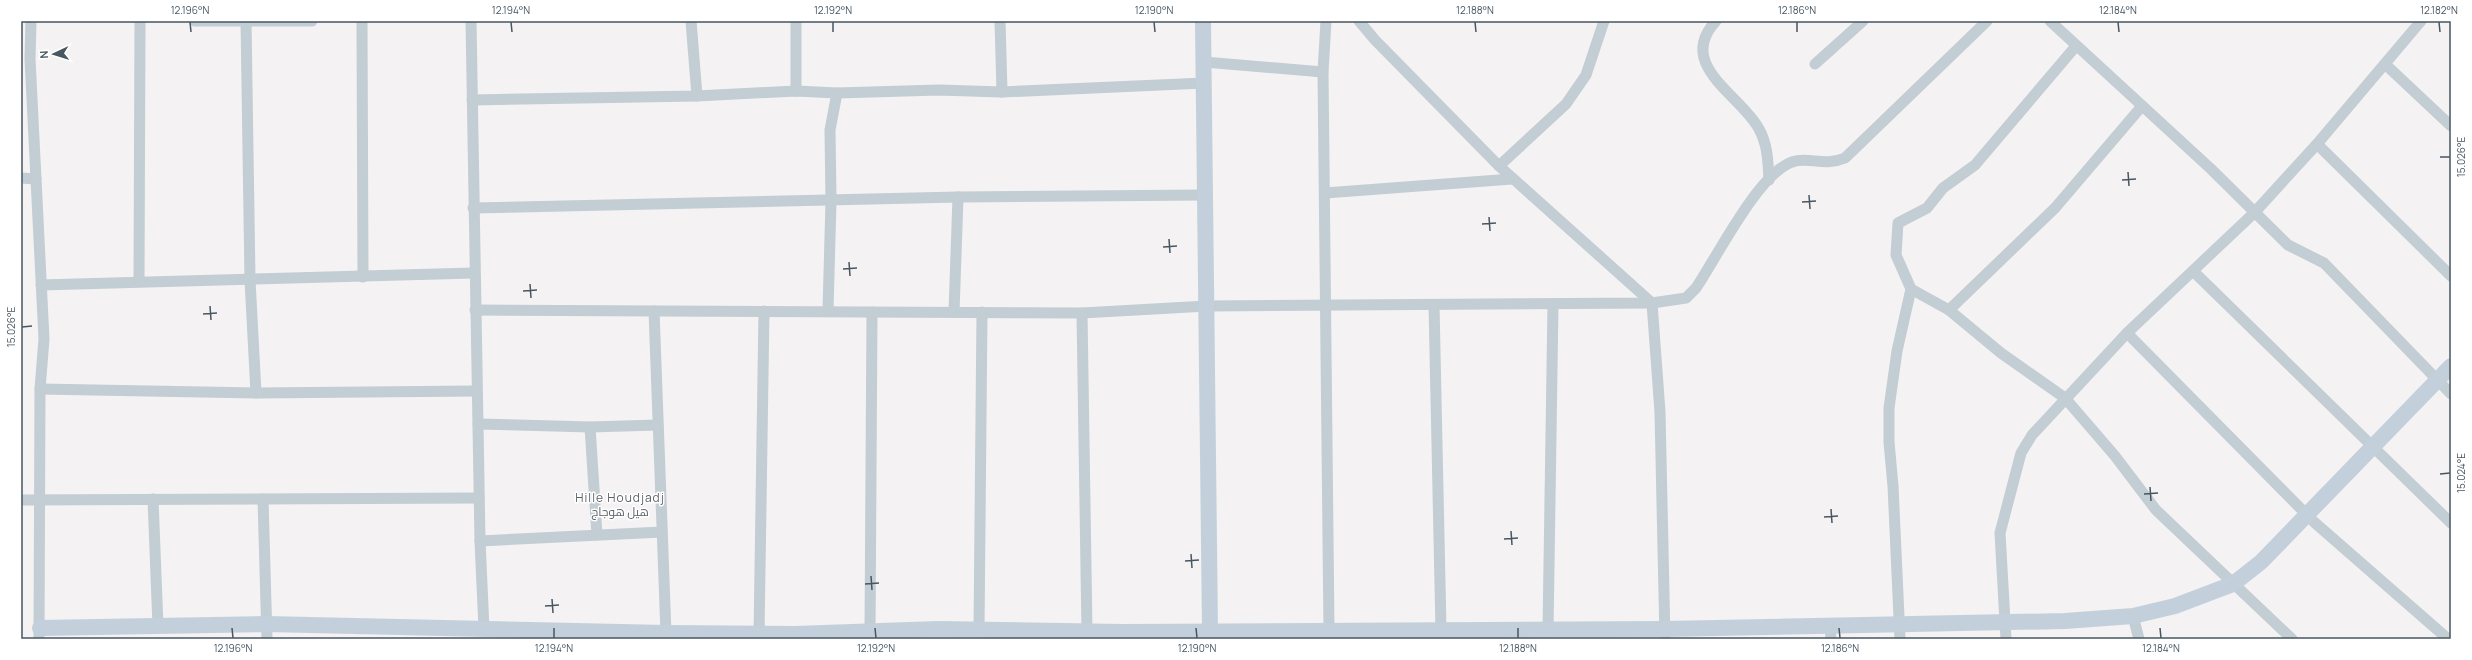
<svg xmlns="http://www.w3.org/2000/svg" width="2472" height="660" viewBox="0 0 2472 660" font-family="Manrope,Cairo,sans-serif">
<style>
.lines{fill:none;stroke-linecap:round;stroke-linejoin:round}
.street{stroke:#c2cdd4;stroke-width:11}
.secondary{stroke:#c3d0dc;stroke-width:16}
.ticks{fill:none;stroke:#485662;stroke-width:1.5}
.labels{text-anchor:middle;stroke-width:3;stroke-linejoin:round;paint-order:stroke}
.neighbourhood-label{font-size:12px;letter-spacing:1px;fill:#5d6268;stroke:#fff}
.neatline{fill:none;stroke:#485662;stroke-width:1.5}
.ticks-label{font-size:10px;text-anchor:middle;fill:#485662}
</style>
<rect width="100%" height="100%" fill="#f4f2f2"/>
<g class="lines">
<!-- street -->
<g class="street">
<polyline points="31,21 30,59 44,339 40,389 39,639"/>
<polyline points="195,21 312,21"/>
<polyline points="246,21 250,280 256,393"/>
<polyline points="362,21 363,277"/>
<polyline points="471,21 480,541 484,629"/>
<polyline points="691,21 697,96"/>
<polyline points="796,21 796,91"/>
<polyline points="1000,21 1002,92"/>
<polyline points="1326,21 1323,72 1329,630"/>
<polyline points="1359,21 1375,40 1499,166 1652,303 1660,412 1665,639"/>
<path d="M1716 21C1675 65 1741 95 1759 129 1768 145 1768 163 1769 180"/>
<polyline points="2050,21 2211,169 2288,245 2324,263 2451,394"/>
<polyline points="1204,62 1323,72"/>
<polyline points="1815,64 1863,21"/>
<polyline points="2385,64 2451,126"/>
<polyline points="472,100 697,96 796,91 837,93 939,90 1002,92 1204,83"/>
<polyline points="2317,144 2451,276"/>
<polyline points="1499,166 1566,104 1586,75 1604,21"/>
<polyline points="21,178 36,179"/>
<polyline points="1325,193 1512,179"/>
<polyline points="473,208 958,197 1205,195"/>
<polyline points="2193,271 2451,523"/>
<polyline points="139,281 140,21"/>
<polyline points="41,285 474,273"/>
<polyline points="1911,289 1949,310 2055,208 2142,106"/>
<polyline points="1434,305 1441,630"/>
<path d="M475 310 1082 313 1207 306 1652 303 1686 298 1696 288C1717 257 1758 174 1792 162 1808 156 1824 167 1845 158L1987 21"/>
<polyline points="828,310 831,201 830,130 837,93"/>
<polyline points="1949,310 2001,353 2065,398 2115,456 2156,510 2292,639"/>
<polyline points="654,311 666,633"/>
<polyline points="954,312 958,197"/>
<polyline points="1082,313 1087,632"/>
<polyline points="2127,333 2314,522 2448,639"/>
<polyline points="40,389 256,393 476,391"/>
<polyline points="478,424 590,427 658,425"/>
<polyline points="590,427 597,535"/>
<polyline points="153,499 158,626"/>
<polyline points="263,499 267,639"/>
<polyline points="21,500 479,498"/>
<polyline points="480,541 662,532"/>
<polyline points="2133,616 2139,639"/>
<polyline points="1830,626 1831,639"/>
<polyline points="979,630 982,312"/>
<polyline points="1548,630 1553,304"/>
<polyline points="870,632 872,312"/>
<polyline points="759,634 764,311"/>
<polyline points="1900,639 1893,486 1889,442 1889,408 1897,351 1911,289 1896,255 1898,223 1927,208 1943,188 1975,165 2076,46"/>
<polyline points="2006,639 2000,533 2021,453 2032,435 2127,333 2254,213 2317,144 2421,21"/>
</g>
<!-- secondary -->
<g class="secondary">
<polyline points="1203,21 1210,631"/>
<polyline points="40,628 266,624 666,633 795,634 938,629 1122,632 1664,629 2065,621 2133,616 2175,606 2233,584 2261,562 2451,366"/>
</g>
</g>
<!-- ticks -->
<path class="ticks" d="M190 22 191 32M511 22 512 32M833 22V32M1154 22 1155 32M1475 22 1476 32M1797 22V32M2118 22 2119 32M2439 22 2440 32M2440 157H2450M2128 172 2129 186M2122 180 2136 179M1809 195 1810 209M1802 202 1816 201M1489 217 1490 231M1482 224 1496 223M1169 239 1170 253M1163 247 1177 246M849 262 850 276M843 269 857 268M530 284 531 298M523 291 537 290M210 306 211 320M203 314 217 313M22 327 32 326M2440 474 2450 473M2150 487 2151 501M2144 494 2158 493M1831 509 1832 523M1824 517 1838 516M1511 531 1512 545M1504 539 1518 538M1191 554 1192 568M1185 561 1199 560M871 576 872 590M865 584 879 583M552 599 553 613M545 606 559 605M232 628 233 638M554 628V638M875 628 876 638M1196 628 1197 638M1518 628V638M1839 628 1840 638M2160 628 2161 638"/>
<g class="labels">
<!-- neighbourhood labels -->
<g class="neighbourhood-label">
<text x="620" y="502">Hille Houdjadj<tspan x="620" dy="14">هيل هوجاج</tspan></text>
</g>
</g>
<!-- border -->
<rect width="2472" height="660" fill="none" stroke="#ffffff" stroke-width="44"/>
<!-- north arrow -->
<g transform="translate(54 54) rotate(266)" stroke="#ffffff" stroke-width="3" paint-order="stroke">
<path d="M0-3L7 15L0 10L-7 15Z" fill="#485662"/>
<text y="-6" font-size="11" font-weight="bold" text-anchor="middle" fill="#485662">N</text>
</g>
<rect x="22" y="22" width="2428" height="616" class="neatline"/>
<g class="ticks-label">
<text x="190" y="14">12.196°N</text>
<text x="511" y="14">12.194°N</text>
<text x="833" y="14">12.192°N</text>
<text x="1154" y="14">12.190°N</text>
<text x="1475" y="14">12.188°N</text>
<text x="1797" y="14">12.186°N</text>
<text x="2118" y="14">12.184°N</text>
<text x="2439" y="14">12.182°N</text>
<text transform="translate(2461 157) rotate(-90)" y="4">15.026°E</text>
<text transform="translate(11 327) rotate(-90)" y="4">15.026°E</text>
<text transform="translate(2461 473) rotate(-90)" y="4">15.024°E</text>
<text x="233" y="652">12.196°N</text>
<text x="554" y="652">12.194°N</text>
<text x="876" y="652">12.192°N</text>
<text x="1197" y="652">12.190°N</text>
<text x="1518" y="652">12.188°N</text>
<text x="1840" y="652">12.186°N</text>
<text x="2161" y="652">12.184°N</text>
</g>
</svg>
